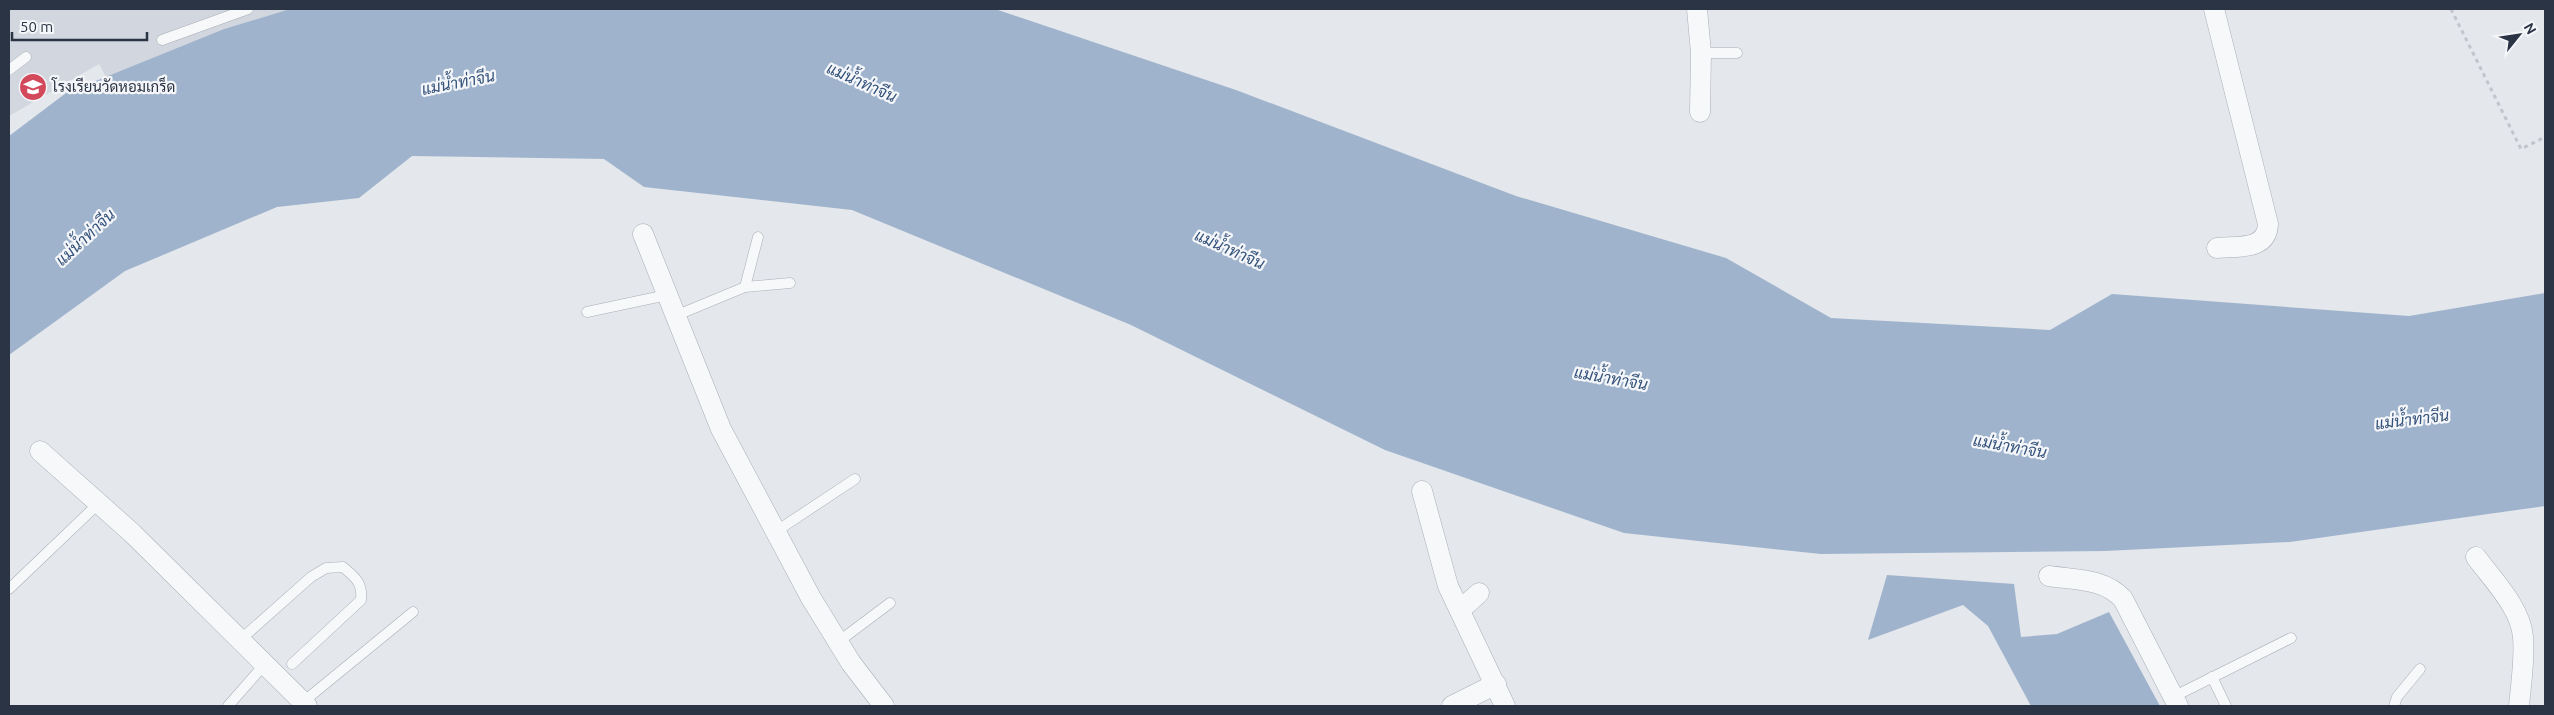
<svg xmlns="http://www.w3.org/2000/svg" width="2554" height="715" viewBox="0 0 2554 715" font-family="Ubuntu,Sarabun,sans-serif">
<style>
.built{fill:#d2d6de}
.water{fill:#9fb4cc}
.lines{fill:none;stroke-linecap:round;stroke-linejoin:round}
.service-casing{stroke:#a9aeb7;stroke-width:11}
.minor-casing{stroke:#a9aeb7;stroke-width:21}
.path{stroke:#c2c5cb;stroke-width:3;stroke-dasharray:4 4;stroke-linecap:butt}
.service{stroke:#f7f8fa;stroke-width:10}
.minor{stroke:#f7f8fa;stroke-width:20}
.labels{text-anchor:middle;stroke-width:4.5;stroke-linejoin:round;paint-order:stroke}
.poi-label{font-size:15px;fill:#2b3445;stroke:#f4f6f9;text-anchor:start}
.water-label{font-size:16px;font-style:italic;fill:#34527a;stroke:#f4f6f9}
</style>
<rect width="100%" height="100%" fill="#e4e7ec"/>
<!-- built -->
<polygon class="built" points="9,9 290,9 224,29 106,77 99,64 9,116"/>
<!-- water -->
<g class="water">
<polygon points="290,9 995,9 1236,90 1516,196 1726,258 1831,318 2050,330 2112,294 2409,316 2545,293 2545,506 2290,542 2105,551 1821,554 1624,533 1385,450 1131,325 852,210 644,187 604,159 412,156 359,198 277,207 125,271 9,355 9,136 66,93 224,29"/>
<polygon points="1887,575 2014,584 2021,637 2057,634 2109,612 2160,706 2031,706 1988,626 1963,605 1868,640"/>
</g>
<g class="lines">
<!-- service casing -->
<g class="service-casing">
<g id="service">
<polyline points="162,40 248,9"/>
<polyline points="1701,53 1737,53"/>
<polyline points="9,70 26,57"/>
<polyline points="745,287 758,237"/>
<polyline points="587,312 667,295"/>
<polyline points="675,316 745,287 790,283"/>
<polyline points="775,532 855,479"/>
<polyline points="9,589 99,503"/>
<path d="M240 640 311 577 326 568 343 567C355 577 363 583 361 600L292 664"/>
<polyline points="838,642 890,603"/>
<polyline points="2212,677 2226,706"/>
<polyline points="2173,697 2291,638"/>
<polyline points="303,702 413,612"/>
<polyline points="228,706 264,665"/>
<polyline points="2394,706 2397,697 2420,669"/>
</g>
</g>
<!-- minor casing -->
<g class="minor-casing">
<g id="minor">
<polyline points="1697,9 1701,53 1700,112"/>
<path d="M2214 9 2268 224C2267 251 2237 246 2217 248"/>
<polyline points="643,234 721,429 811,598 851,663 884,706"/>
<polyline points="40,451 132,533 307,706"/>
<polyline points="1422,491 1448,586 1505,706"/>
<path d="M2476 557C2492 579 2521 608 2523 637 2525 659 2521 684 2519 706"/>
<path d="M2049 576C2075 580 2104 578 2123 599L2178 706"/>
<polyline points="1460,610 1479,593"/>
<polyline points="1452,706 1496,684"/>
</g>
</g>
<!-- path -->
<polyline class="path" points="2451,9 2521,149 2545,137"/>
<!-- service -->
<use href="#service" class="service"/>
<!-- minor -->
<use href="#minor" class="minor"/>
</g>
<!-- icons -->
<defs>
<g id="school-disc" transform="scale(1.4375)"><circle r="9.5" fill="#d1495b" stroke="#f4f6f9"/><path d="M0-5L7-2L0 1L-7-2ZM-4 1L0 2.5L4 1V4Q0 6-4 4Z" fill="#fff"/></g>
</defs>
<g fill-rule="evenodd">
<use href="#school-disc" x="33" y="87"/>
</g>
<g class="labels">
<!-- poi labels -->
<g class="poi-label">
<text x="52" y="92">โรงเรียนวัดหอมเกร็ด</text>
</g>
<!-- water labels -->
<g class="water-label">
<text transform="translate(458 82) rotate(-11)" y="6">แม่น้ำท่าจีน</text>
<text transform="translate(862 82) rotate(24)" y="6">แม่น้ำท่าจีน</text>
<text transform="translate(85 237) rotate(-43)" y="6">แม่น้ำท่าจีน</text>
<text transform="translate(1230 249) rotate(24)" y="6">แม่น้ำท่าจีน</text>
<text transform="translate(1611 378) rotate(10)" y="6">แม่น้ำท่าจีน</text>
<text transform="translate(2412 419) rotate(-7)" y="6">แม่น้ำท่าจีน</text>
<text transform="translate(2010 446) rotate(10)" y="6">แม่น้ำท่าจีน</text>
</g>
</g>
<!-- border -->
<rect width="2554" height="715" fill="none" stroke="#2b3445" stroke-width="20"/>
<!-- north arrow -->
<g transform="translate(2519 35) rotate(60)" stroke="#f4f6f9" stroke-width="4" paint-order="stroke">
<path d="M0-4L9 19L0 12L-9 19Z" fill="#2b3445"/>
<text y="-8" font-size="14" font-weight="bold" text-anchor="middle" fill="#2b3445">N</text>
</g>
<!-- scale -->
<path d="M12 32v8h135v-8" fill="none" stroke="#2b3445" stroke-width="2.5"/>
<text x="20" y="32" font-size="15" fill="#2b3445" stroke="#f4f6f9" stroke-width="4" paint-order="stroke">50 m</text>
</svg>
